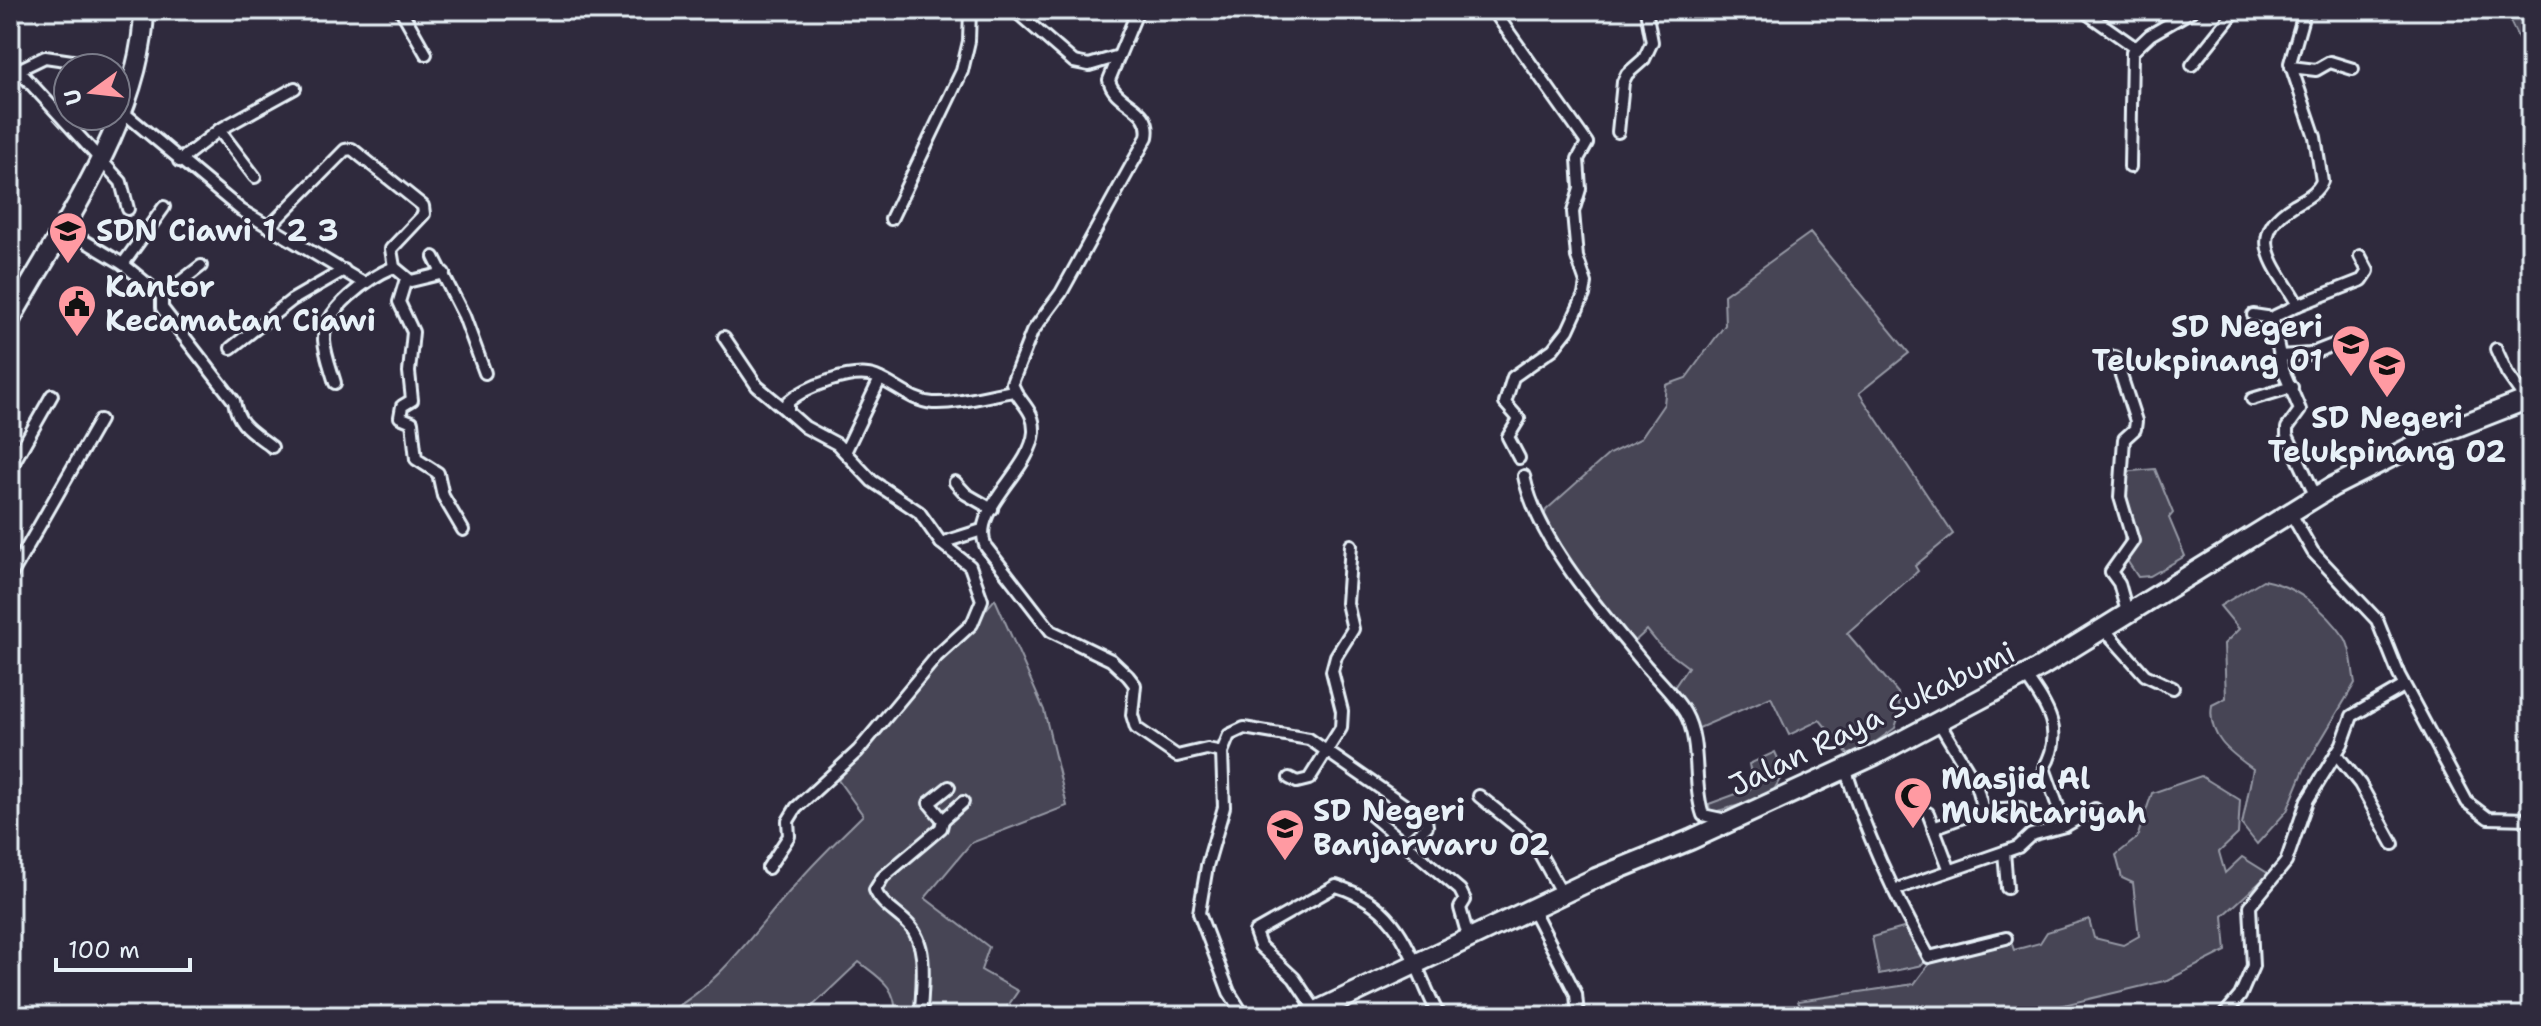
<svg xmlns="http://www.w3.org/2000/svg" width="2541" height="1026" viewBox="0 0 2541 1026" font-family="'Shantell Sans',sans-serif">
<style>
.green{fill:#464455;stroke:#979aa6;stroke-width:2}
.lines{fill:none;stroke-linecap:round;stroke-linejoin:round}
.street-casing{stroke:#e8f1f8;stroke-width:16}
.highway-casing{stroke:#e8f1f8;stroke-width:24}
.street{stroke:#2f2a3d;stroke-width:10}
.highway{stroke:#2f2a3d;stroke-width:18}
.labels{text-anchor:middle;stroke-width:6;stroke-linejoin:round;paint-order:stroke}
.poi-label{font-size:30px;font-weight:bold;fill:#e8f1f8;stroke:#2f2a3d;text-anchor:start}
.street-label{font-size:30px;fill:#e8f1f8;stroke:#2f2a3d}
</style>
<rect width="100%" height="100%" fill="#2f2a3d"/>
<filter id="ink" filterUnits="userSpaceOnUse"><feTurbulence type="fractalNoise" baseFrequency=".0125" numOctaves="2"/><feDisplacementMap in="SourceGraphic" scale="16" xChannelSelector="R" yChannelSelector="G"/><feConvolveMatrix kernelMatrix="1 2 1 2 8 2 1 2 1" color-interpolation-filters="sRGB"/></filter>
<g filter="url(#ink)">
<!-- green -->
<g class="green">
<polygon points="2517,10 2531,10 2526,40 2531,64 2508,17"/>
<polygon points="1810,233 1909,353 1859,393 1953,534 1915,566 1918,571 1847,633 1898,693 1900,712 1895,728 1852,759 1820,720 1789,735 1771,697 1699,728 1671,692 1688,667 1660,646 1647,630 1631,645 1581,577 1544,517 1546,510 1609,454 1640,439 1664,404 1666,385 1686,378 1725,325 1724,295"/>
<polygon points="2155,469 2173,513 2169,518 2185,556 2150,576 2138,577 2124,556 2124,533 2115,486 2121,472"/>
<path d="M2263 580C2296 586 2326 610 2345 638 2352 649 2352 669 2355 683L2306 765 2287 811 2257 844 2242 825 2253 769C2229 752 2207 736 2212 705L2226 698 2224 644 2239 629 2220 606Z"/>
<path d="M995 599 1044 710 1067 806 971 843 925 898 989 947 981 970 1018 991 1003 1013 896 1016C896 986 881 979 859 962L802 1016H669L668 1012C719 985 753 933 790 891 812 864 838 840 863 815L838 780Z"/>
<polygon points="1775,752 1784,772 1770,797 1710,813 1709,804 1750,789 1753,783 1749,764"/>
<polygon points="2201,776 2240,800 2238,834 2219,852 2225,873 2242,857 2269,874 2223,916 2226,951 2168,980 2018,1016 1804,1016 1798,1001 1914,984 1941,948 2008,933 2014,950 2040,943 2047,932 2089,919 2094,938 2123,945 2139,936 2133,883 2122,878 2116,855 2137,838 2152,793"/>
<polygon points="1907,927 1927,960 1922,965 1879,974 1872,937"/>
</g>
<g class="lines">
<!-- street casing -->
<g class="street-casing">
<g id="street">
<polyline points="401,10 426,54"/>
<polyline points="1014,10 1074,62 1089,65 1119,56"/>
<path d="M1138 10 1109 80C1114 105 1153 106 1147 137L1061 293 1032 332 1012 383C1017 402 1035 408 1034 432 1031 471 969 510 986 547L1051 631 1111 660 1128 676 1135 685 1132 715 1136 728 1177 756 1207 749 1222 752"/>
<polyline points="1493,10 1587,143 1578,159 1580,189 1573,212 1577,257 1586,283 1584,295 1568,330 1553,349 1513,377 1505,403 1519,419 1508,437 1519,458"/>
<polyline points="2082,10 2136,48"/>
<path d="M2305 10 2290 63 2315 137 2322 181C2317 193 2305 199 2294 205 2242 237 2278 268 2298 305L2275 316 2273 323 2283 370 2300 410 2287 428V435L2316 497"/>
<polyline points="10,61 121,182 128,209"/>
<polyline points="2192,65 2236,10"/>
<polyline points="2291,67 2316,70 2330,62 2353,69"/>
<polyline points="18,70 45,57 79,62 84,68"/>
<polyline points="123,112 241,210 362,282"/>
<polyline points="219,130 255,177"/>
<polyline points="1618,132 1623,82 1627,74 1644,59 1652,42 1646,10"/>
<polyline points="179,161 219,130 295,88"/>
<polyline points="2130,167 2132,52 2150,35 2193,10"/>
<polyline points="891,219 962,71 969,41 970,10"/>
<path d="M61 227 123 264 162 296V308L234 401C238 427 254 432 272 447"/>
<polyline points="269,227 345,150 352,149 423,206 424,214 391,249 394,267 411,281 444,273"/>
<polyline points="434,257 464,316 485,373"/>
<polyline points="123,264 164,207"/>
<polyline points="406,279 399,302 413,332 409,372 412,400 402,406 400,417 412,422 416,459 438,473 443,496 463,530"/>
<polyline points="162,296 201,266"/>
<polyline points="2298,305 2362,280 2368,271 2360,256"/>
<polyline points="2253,315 2273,318"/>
<polyline points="724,337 757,386 788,412"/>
<polyline points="231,348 292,300 344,270"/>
<polyline points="2496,349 2507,373 2526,400"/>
<polyline points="2279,356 2310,354 2338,343"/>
<polyline points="2115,357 2136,421 2135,429 2124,439 2120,497 2133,541 2111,572 2119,583 2127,612"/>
<path d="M335 383C331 369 325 354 324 340 322 310 370 277 394 267"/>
<polyline points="2252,399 2292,387"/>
<polyline points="846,450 880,379"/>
<polyline points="10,469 52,395"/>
<path d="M1524 476C1537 541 1604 615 1646 666 1659 681 1675 696 1685 713 1702 743 1692 784 1703 815L1726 820"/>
<polyline points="955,482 966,494 992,509"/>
<polyline points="2290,512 2313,552 2377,620 2399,675 2467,802 2488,818 2531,819"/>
<polyline points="941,543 982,530"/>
<polyline points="10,577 100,420"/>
<polyline points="2103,628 2145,675 2173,688"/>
<polyline points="1938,721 1976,784 1983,810"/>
<polyline points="2336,754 2360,784 2393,844"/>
<path d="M1845 768C1866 834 1895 897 1929 957L2006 938"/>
<polyline points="1289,778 1297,782 1309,779 1341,728 1342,711 1332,671 1336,656 1353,629 1347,603 1351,545"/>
<polyline points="1479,796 1531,838 1562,894"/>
<polyline points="1928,813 1949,868"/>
<polyline points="1370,814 1460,890 1465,900 1460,908 1469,940"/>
<polyline points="943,820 963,802"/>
<polyline points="2065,826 2095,809"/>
<polyline points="1933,828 1983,810 2020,808"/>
<polyline points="2004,852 2007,888"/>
<path d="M768 868 789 836 788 821 796 808 858 751 937 656 972 624 982 600 970 566 941 543 919 512 872 481 837 444 805 427 788 412V402C805 387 853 368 876 377 896 385 911 401 933 403 960 404 988 395 1014 391"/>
<path d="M1894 890 2018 847 2031 835 2065 826 2044 768C2066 731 2046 705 2025 675"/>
<polyline points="1532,908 1576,994 1578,1016"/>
<path d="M1316 1011 1294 978 1260 946 1255 932 1336 886C1405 907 1410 960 1439 1016"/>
<path d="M921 1016C921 989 930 947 909 925 898 913 881 905 875 890L883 877 941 828 943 820 929 803 949 787"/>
<polyline points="1244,1016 1229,992 1199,913 1207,866 1224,807 1222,752 1229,735 1244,728 1309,739 1426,820 1427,826 1408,843"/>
<polyline points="2223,1016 2240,996 2253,966 2250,906 2286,862 2307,801 2342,744 2352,716 2404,686"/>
</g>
</g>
<!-- highway casing -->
<g class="highway-casing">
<g id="highway">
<path d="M10 320C61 227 142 117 144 10"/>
<polyline points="1306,1016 1596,878 1690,840 1875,755 2041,667 2332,487 2431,437 2531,398"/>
</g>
</g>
<!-- street -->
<use href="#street" class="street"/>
<!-- highway -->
<use href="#highway" class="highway"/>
</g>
</g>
<!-- icons -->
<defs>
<g id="school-pin" transform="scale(2)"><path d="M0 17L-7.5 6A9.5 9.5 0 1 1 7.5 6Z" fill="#ff9aa2" stroke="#2f2a3d"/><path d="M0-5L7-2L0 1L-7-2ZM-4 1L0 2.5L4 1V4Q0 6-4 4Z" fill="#111"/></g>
<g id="civic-pin" transform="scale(2)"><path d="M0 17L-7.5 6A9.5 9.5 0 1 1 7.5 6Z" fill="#ff9aa2" stroke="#2f2a3d"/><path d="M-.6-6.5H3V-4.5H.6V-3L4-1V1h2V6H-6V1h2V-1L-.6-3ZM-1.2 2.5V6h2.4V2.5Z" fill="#111"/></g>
<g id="mosque-pin" transform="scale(2)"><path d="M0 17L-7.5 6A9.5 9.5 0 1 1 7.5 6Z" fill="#ff9aa2" stroke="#2f2a3d"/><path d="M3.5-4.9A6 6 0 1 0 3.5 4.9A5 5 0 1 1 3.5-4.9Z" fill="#111"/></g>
</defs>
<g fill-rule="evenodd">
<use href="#school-pin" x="68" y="231"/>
<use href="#civic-pin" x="77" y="304"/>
<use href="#school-pin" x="2351" y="344"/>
<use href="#school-pin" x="2387" y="365"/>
<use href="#mosque-pin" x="1913" y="796"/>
<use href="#school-pin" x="1285" y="828"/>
</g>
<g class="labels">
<!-- poi labels -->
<g class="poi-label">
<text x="96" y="241">SDN Ciawi 1 2 3</text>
<text x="105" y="297">Kantor<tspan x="105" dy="34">Kecamatan Ciawi</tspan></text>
<text x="2323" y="337" text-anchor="end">SD Negeri<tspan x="2323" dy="34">Telukpinang 01</tspan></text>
<text x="2387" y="428" text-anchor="middle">SD Negeri<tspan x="2387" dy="34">Telukpinang 02</tspan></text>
<text x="1941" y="789">Masjid Al<tspan x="1941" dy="34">Mukhtariyah</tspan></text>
<text x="1313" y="821">SD Negeri<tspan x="1313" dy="34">Banjarwaru 02</tspan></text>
</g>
<!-- street labels -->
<g class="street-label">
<text transform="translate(1872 719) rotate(-26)" y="10">Jalan Raya Sukabumi</text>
</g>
</g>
<!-- margin -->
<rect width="2541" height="1026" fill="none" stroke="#2f2a3d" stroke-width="40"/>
<rect x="20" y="20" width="2501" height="986" fill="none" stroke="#e8f1f8" stroke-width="3" filter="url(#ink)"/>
<!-- north arrow -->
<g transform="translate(92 92) rotate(255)"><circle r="38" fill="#2f2a3d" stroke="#797a88" stroke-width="2"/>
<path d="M0-6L14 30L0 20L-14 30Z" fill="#ff9aa2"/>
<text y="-12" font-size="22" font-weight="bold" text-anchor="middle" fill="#e8f1f8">U</text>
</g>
<!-- scale -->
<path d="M56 958v12h134v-12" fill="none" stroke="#e8f1f8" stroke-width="4"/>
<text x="68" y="958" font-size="24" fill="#e8f1f8" stroke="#2f2a3d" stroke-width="6" paint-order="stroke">100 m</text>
</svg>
